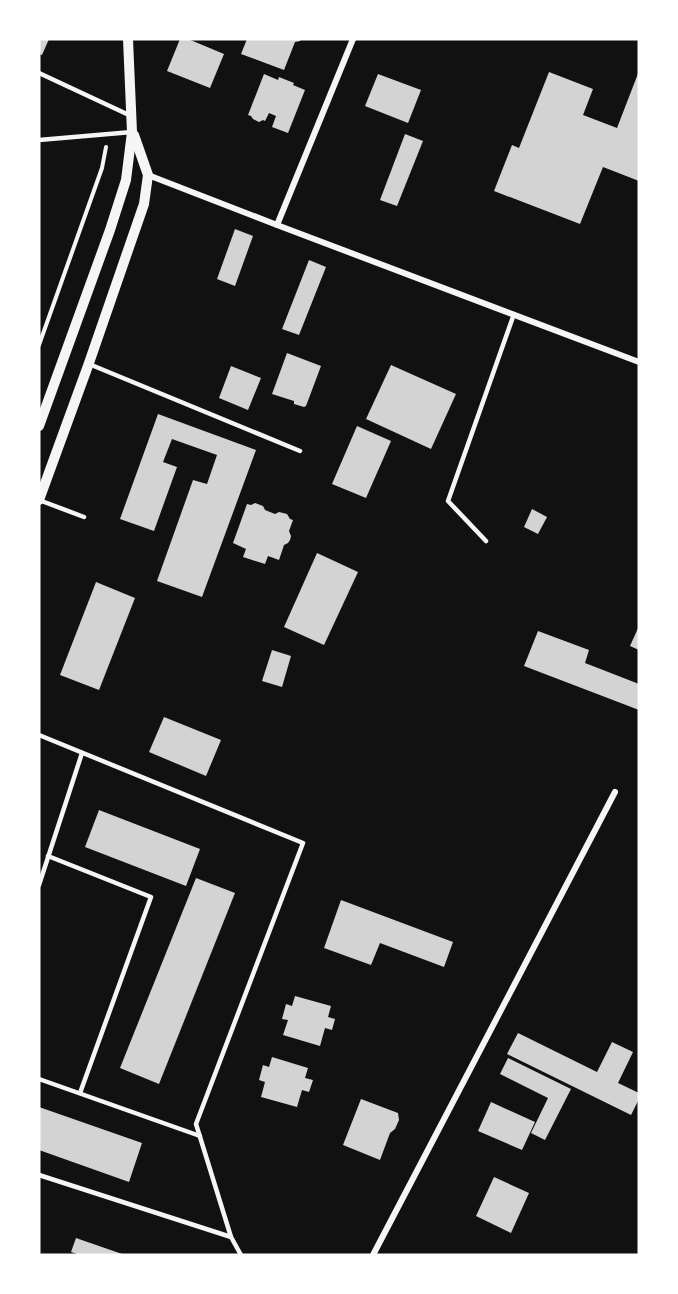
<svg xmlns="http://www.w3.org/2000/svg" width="678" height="1294" viewBox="0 0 678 1294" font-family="Manrope,sans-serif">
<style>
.building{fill:#d3d3d3}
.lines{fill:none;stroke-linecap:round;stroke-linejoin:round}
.path{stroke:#f5f5f5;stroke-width:4}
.service{stroke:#f5f5f5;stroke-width:4.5}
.minor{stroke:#f5f5f5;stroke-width:6}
.tertiary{stroke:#f5f5f5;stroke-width:10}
</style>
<rect width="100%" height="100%" fill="#111"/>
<!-- building -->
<g class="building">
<polygon points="39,39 49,39 42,55 39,54"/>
<polygon points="180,39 188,39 224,54 210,88 167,71"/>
<polygon points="247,39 301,39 300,41 295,42 284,70 241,54"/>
<polygon points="639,71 639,181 603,167 580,224 494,191 512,145 519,148 549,72 593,89 583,115 617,128"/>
<polygon points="264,74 278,80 279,77 294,83 293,85 305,90 288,133 272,127 276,116 269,113 265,121 263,120 259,122 253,119 251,116 248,115"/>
<polygon points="378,74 421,90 408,123 365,106"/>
<polygon points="405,134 423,141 397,206 380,200"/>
<polygon points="235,229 253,236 235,286 217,279"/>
<polygon points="309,260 326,267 299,335 282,329"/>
<polygon points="287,353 321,366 306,406 304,407 294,404 294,401 272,394"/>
<polygon points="391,365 456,394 431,449 366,419"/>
<polygon points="231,366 261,378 248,410 219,398"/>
<polygon points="158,414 256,450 202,597 157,581 193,480 207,484 217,455 172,439 163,462 177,467 154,531 120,519"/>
<polygon points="357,426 391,441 366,498 332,484"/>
<polygon points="255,503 263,506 265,510 275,514 279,512 287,514 290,519 293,520 289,531 291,536 290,540 288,543 284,545 279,560 268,556 265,564 243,557 246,549 233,543 247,504 251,505"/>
<polygon points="532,509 547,517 538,534 524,527"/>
<polygon points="317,553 358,572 324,645 284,627"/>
<polygon points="96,582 135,598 99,690 60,675"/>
<polygon points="639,626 639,650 630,646"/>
<polygon points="538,631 589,650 585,663 639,684 639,710 524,666"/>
<polygon points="272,650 291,656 282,687 262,681"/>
<polygon points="164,717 221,740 206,776 149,752"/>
<polygon points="99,810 200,849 186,886 85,847"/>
<polygon points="196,878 235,893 159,1084 120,1068"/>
<polygon points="341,900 453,942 444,967 380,943 371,965 324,948"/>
<polygon points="295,996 331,1006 328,1017 335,1019 332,1030 325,1028 320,1046 283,1035 288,1020 282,1019 286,1004 292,1006"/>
<polygon points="518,1033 597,1072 612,1042 633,1052 618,1083 639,1093 639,1099 631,1115 507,1054"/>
<polygon points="272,1057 308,1068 305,1078 313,1080 309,1092 302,1090 297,1107 261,1097 265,1082 259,1080 263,1065 269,1067"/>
<polygon points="508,1058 571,1089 545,1140 531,1133 548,1098 500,1074"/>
<polygon points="361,1099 398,1113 399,1120 395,1129 390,1133 380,1160 343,1145"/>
<polygon points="491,1102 535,1122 522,1150 478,1131"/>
<polygon points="39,1107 142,1143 129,1182 39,1150"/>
<polygon points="494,1177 529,1193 511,1233 476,1216"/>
<polygon points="76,1238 125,1255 80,1255 71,1252"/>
</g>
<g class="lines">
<!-- path -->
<polyline class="path" points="39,345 102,168 106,147"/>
<!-- service -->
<g class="service">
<polyline points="39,73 129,115"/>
<polyline points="39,140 132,132"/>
<polyline points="89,364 300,451"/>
<polyline points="39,500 84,517"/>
<polyline points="486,541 448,501 514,314"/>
<polyline points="39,735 303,843 196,1124 231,1237 241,1255"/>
<polyline points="48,856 151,897 80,1093"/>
<polyline points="39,885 82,753"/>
<polyline points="39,1079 200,1136"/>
<polyline points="39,1175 231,1237"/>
</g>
<!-- minor -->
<g class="minor">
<polyline points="148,175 277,225 639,362"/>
<polyline points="277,225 353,39"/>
<polyline points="373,1255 615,792"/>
</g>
<!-- tertiary -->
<g class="tertiary">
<polyline points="39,426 110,230 126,180 132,132 128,39"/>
<polyline points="39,500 89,363 144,204 148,175 134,135"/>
</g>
</g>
<!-- border -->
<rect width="678" height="1294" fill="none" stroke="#ffffff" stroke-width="81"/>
</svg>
